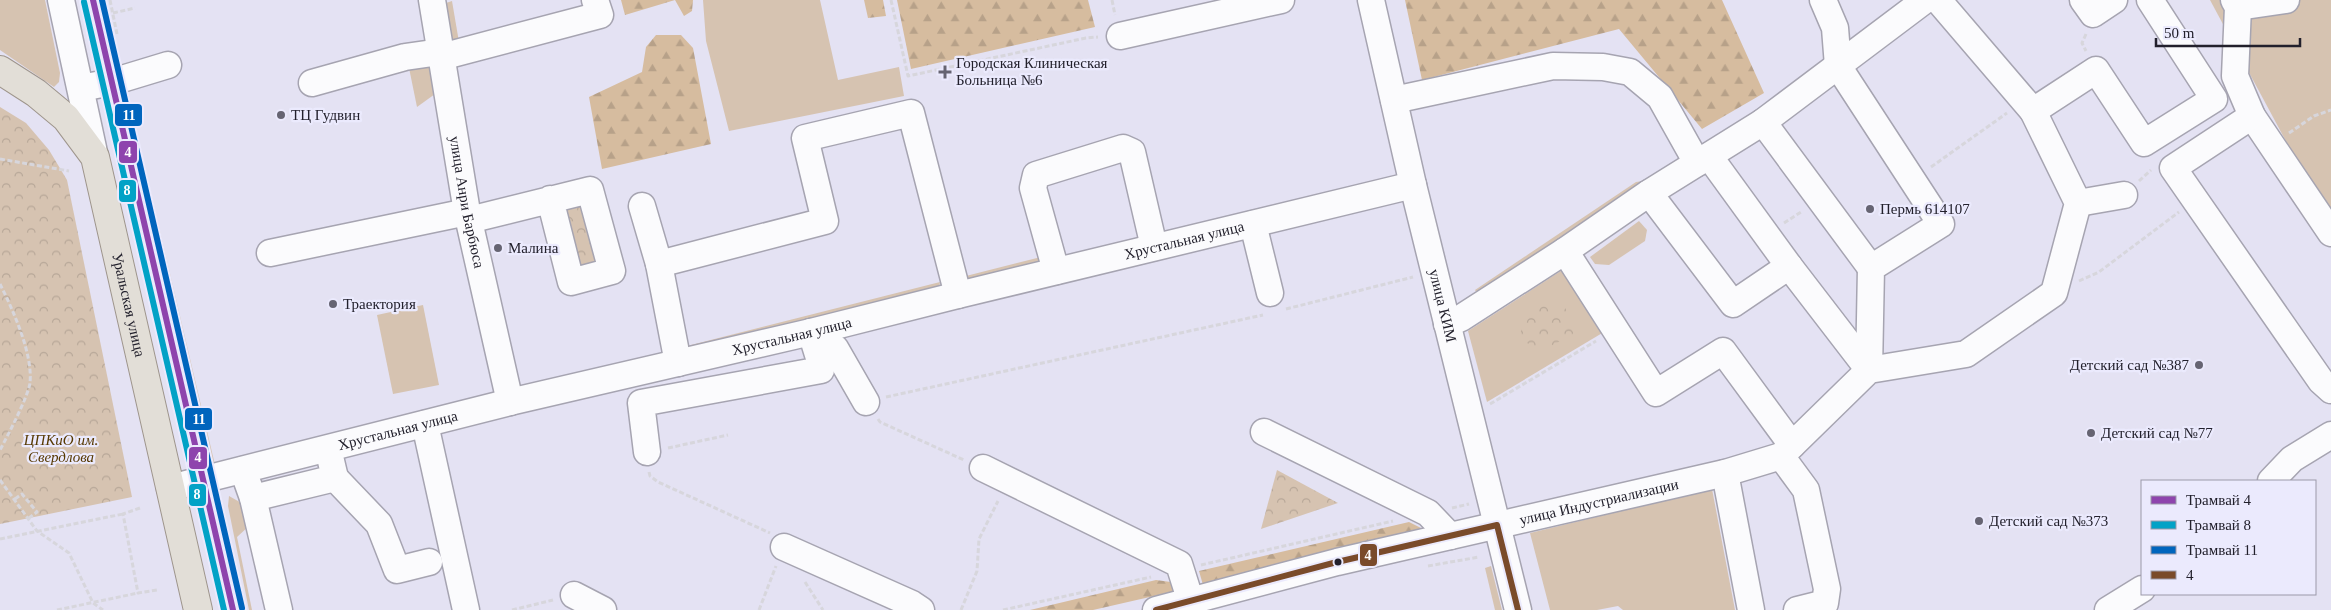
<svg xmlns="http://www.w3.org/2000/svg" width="2331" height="610" viewBox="0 0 2331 610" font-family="Georgia,serif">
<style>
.green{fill:#d6c3b1}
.forest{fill:url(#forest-firs)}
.park{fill:url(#park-crowns)}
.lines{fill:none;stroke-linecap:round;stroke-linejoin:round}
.minor-casing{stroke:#a6a4b1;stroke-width:29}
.major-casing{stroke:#9e958c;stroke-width:30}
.path{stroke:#d7d6dc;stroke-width:3;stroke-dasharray:5 2.5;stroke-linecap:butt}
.minor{stroke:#fbfbfd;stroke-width:26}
.major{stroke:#e2ded7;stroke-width:28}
.bus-1-casing{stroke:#ebeafd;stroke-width:10}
.bus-1{stroke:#7a4b2a;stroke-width:6}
.tram-1-casing{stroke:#ebeafd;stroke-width:10}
.tram-2-casing{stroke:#ebeafd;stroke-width:10}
.tram-3-casing{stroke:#ebeafd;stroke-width:10}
.tram-1{stroke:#8e44ad;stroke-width:6}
.tram-2{stroke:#02a2c6;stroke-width:6}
.tram-3{stroke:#0065bd;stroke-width:6}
.poi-dot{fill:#666472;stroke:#ebeafd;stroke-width:2}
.bus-dot{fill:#22202c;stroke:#ebeafd;stroke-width:2}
.labels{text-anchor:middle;stroke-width:4.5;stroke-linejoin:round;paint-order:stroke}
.poi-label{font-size:15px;fill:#22202c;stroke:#ebeafd;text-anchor:start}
.street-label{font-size:15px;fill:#22202c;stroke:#ebeafd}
.park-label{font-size:15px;font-style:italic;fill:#563800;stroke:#ebeafd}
.line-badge{stroke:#ebeafd;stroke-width:2}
.badge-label{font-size:14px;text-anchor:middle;font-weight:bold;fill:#fff}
</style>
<defs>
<pattern id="forest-firs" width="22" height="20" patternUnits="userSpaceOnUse" patternTransform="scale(1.25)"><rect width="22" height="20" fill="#d6bc9f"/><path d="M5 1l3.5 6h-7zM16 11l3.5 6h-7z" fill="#b7a189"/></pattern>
<pattern id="park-crowns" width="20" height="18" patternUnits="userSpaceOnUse" patternTransform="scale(1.25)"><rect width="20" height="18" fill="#d6c3b1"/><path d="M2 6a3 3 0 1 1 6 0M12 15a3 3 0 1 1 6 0" fill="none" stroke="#b7a798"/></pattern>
</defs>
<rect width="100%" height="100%" fill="#e4e2f3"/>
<!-- green -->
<g class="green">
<polygon points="0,0 45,0 60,73 59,82 54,87 0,50"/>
<polygon points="703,0 820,0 838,80 899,67 904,96 729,131 706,41"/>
<polygon points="2210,0 2331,0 2331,225"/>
<polygon points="452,1 460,48 448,41 444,8 446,3"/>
<polygon points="428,62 435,94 417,107 408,63"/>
<polygon points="125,82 215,465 204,468 115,85"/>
<polygon points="1643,181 1645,184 1477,293 1475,290 1636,182"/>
<polygon points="1639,221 1647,230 1645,241 1609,265 1595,264 1590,257"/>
<polygon points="1045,256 1045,263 973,282 962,277"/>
<polygon points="1570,265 1609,329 1487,402 1468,331"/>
<polygon points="940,282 939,288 694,352 683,347"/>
<polygon points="423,305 439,385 393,394 377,315"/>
<polygon points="1712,489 1735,610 1623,610 1618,606 1597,610 1550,610 1530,533"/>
<polygon points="229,496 245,505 250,525 237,537 252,610 249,610 228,506"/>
<polygon points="1491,566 1502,610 1495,610 1485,568"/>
</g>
<!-- forest -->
<g class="forest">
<polygon points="621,0 693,0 692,11 684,16 675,0 625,15"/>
<polygon points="864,0 883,0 886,16 868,18"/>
<polygon points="897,0 1088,0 1095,27 911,69"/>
<polygon points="1405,0 1722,0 1764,93 1702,129 1619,29 1422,80"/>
<polygon points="656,35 681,35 693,48 711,144 602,169 589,97 642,72 646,47"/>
<polygon points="1409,522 1425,530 1203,585 1199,571"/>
<polygon points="1156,580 1178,583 1176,591 1093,610 1030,610"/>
</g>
<!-- park -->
<g class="park">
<polygon points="0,107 26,123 49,150 67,180 132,497 0,524"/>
<polygon points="584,199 598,262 577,266 563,204"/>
<polygon points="1539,301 1564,304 1574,334 1541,351 1520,339 1523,314"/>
<polygon points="1277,470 1338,503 1261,529"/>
</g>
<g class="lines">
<!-- minor casing -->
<g class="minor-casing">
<g id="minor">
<polyline points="61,0 95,157"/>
<path id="s1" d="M432 0 467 212 510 402"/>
<path id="s2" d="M1371 0 1413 185 1518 610"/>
<polyline points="1823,0 1835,28 1838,66 1941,224 1871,268 1869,370"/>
<polyline points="1938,0 2033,111 2096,70 2144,143 2214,99 2150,0"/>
<polyline points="2083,0 2093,14 2114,0"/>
<polyline points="2234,0 2238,7 2235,76 2252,116 2331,233"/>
<polyline points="2238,7 2286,0"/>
<polyline points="1120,36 1281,0"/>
<polyline points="441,57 600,15 595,0"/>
<polyline points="312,83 405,57 440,52"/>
<polyline points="81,88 112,82 168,65"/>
<polyline points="1394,100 1553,66 1603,67 1630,72 1660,97 1697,163"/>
<polyline points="2252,116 2173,168 2321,381 2331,390"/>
<polyline points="1763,122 1871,268"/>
<polyline points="1709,156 1789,266"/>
<polyline points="1649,193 1733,304 1789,266 1869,370"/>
<polyline points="2078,203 2124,195"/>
<polyline points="642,206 659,264 825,221 805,138 911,113 958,295"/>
<polyline points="469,220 590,190 612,271 571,282 550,199"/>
<polyline points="1253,224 1270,293"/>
<polyline points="1565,251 1656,393 1723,351 1792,445"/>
<polyline points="270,253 467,212"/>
<polyline points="659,264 678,363"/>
<polyline points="1056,271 1033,188 1036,175 1123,148 1132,152 1154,247"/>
<polyline points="1447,324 1461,318 1565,251 1649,193 1763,122 1925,0"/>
<polyline points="811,332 835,348 866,402"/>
<polyline points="425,424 466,610"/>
<polyline points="1264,432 1428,513 1450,536"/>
<polyline points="647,452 641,403 821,370 819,358 811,332"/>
<polyline points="1781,456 1806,490 1827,589 1825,603 1797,610"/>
<polyline points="983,468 1179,564 1191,602"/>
<polyline points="243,470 253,498 279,610"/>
<polyline points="1725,473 1751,610"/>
<polyline points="335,478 379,524 397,570 429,562"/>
<polyline points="2271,481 2292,459 2331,435"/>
<path id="s3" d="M170 488 510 402 811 332 958 295 1413 185"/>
<polyline points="253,498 335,478 331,461"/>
<polyline points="784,547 912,604 921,610"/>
<polyline points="574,595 603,610"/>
<path id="s4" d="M1156 610 1337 562 1725 473 1781 456 1869 370 1966 354 2054 293 2078 203 2033 111"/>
<polyline points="2108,610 2142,589"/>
</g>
</g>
<!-- major casing -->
<g class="major-casing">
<g id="major">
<path id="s5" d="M0 70 36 93 66 118 95 157 198 610"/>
</g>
</g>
<!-- path -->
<g class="path">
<polyline points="110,0 117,34"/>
<polyline points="891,0 908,76 1086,38 1098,37"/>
<polyline points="1112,0 1115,15"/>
<polyline points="113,13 135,8"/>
<polyline points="2086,34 2082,43 2086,51"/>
<polyline points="2289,133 2314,116 2331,110"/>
<polyline points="0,159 69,171"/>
<polyline points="1931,167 2007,113"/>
<polyline points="2139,181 2151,170"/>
<polyline points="1784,223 1801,212"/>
<polyline points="2079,281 2099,272 2179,212"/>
<path d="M0 284C13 310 33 354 30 383 28 397 7 437 0 450"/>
<polyline points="1286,309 1413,277"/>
<polyline points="886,397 1263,315"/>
<polyline points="1490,404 1596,341"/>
<polyline points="878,419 880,422 964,460"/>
<polyline points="668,448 728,435"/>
<polyline points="649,472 650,476 658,482 770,533"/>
<polyline points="0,480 37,531 69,553 93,603 103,610"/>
<polyline points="15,499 22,494 37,512 29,518"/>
<polyline points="140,508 123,514 138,593 157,590"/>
<polyline points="1452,508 1469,504"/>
<polyline points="0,539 123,514"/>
<polyline points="1201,565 1393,521"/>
<polyline points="1428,566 1479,557"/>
<polyline points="805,582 823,610"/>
<polyline points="57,610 138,593"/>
<polyline points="512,610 553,600"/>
<polyline points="759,610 776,566"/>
<polyline points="961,610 977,571 979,539 998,501"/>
<polyline points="1003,610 1151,577"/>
</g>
<!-- minor -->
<use href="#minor" class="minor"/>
<!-- major -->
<use href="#major" class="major"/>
<!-- bus-1 casing -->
<g class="bus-1-casing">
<polyline id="bus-1" points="1156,610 1337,562 1497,525 1518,610"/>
</g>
<!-- bus-1 -->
<use href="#bus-1" class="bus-1"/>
<!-- tram-1 casing -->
<g class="tram-1-casing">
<polyline id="tram-1" points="93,0 233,610"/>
</g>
<!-- tram-2 casing -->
<g class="tram-2-casing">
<polyline id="tram-2" points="84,2 224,610"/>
</g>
<!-- tram-3 casing -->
<g class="tram-3-casing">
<polyline id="tram-3" points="102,0 242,608"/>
</g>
<!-- tram-1 -->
<use href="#tram-1" class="tram-1"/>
<!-- tram-2 -->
<use href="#tram-2" class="tram-2"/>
<!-- tram-3 -->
<use href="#tram-3" class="tram-3"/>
</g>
<!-- markers -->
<g class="poi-dot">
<path d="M942.5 64.5h5v5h5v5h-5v5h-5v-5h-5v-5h5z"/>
<circle cx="281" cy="115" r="5"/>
<circle cx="1870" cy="209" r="5"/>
<circle cx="498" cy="248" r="5"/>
<circle cx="333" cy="304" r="5"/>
<circle cx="2199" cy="365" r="5"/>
<circle cx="2091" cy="433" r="5"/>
<circle cx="1979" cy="521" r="5"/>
</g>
<circle class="bus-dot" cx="1338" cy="562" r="4.5"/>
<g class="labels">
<!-- poi labels -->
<g class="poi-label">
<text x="956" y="68">Городская Клиническая<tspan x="956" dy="17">Больница №6</tspan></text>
<text x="291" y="120">ТЦ Гудвин</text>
<text x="1880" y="214">Пермь 614107</text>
<text x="508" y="253">Малина</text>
<text x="343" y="309">Траектория</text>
<text x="2189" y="370" text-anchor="end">Детский сад №387</text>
<text x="2101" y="438">Детский сад №77</text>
<text x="1989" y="526">Детский сад №373</text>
</g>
<!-- street labels -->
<g class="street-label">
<text dy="5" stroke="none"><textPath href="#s1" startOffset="205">улица Анри Барбюса</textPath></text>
<text dy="5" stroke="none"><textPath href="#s3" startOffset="1044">Хрустальная улица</textPath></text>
<text dy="5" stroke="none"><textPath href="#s5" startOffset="282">Уральская улица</textPath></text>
<text dy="5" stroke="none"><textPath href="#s2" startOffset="314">улица КИМ</textPath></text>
<text dy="5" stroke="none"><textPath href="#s3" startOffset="640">Хрустальная улица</textPath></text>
<text dy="5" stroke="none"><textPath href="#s3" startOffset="235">Хрустальная улица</textPath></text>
<text dy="5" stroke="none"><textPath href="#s4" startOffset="456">улица Индустриализации</textPath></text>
</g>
<!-- park labels -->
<g class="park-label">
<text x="61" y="445">ЦПКиО им.<tspan x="61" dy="17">Свердлова</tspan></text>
</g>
</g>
<g class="line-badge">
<rect x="114" y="103" width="29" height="24" rx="5" fill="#0065bd"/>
<rect x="118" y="140" width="20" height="24" rx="5" fill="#8e44ad"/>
<rect x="118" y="179" width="19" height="24" rx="5" fill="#02a2c6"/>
<rect x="184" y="407" width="29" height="24" rx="5" fill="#0065bd"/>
<rect x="188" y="446" width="20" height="24" rx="5" fill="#8e44ad"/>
<rect x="188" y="483" width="19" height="24" rx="5" fill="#02a2c6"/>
<rect x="1359" y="543" width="19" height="24" rx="5" fill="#7a4b2a"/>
</g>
<g class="badge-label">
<text x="129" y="120">11</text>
<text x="128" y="157">4</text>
<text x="127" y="195">8</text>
<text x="199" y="424">11</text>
<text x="198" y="462">4</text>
<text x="197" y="499">8</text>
<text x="1368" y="560">4</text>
</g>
<!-- legend -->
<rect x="2141" y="480" width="175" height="115" fill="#ebeafd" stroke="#9b99a9"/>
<rect x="2151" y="496" width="25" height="8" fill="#8e44ad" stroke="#9b99a9"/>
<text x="2186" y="505" font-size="15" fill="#22202c">Трамвай 4</text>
<rect x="2151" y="521" width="25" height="8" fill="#02a2c6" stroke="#9b99a9"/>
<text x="2186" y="530" font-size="15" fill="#22202c">Трамвай 8</text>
<rect x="2151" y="546" width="25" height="8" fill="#0065bd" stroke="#9b99a9"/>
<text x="2186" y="555" font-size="15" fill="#22202c">Трамвай 11</text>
<rect x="2151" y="571" width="25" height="8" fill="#7a4b2a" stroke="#9b99a9"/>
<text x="2186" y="580" font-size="15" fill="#22202c">4</text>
<!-- scale -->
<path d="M2156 38v8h144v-8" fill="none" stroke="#22202c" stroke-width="2.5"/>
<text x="2164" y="38" font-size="15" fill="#22202c" stroke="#ebeafd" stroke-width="4" paint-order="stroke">50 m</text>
</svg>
